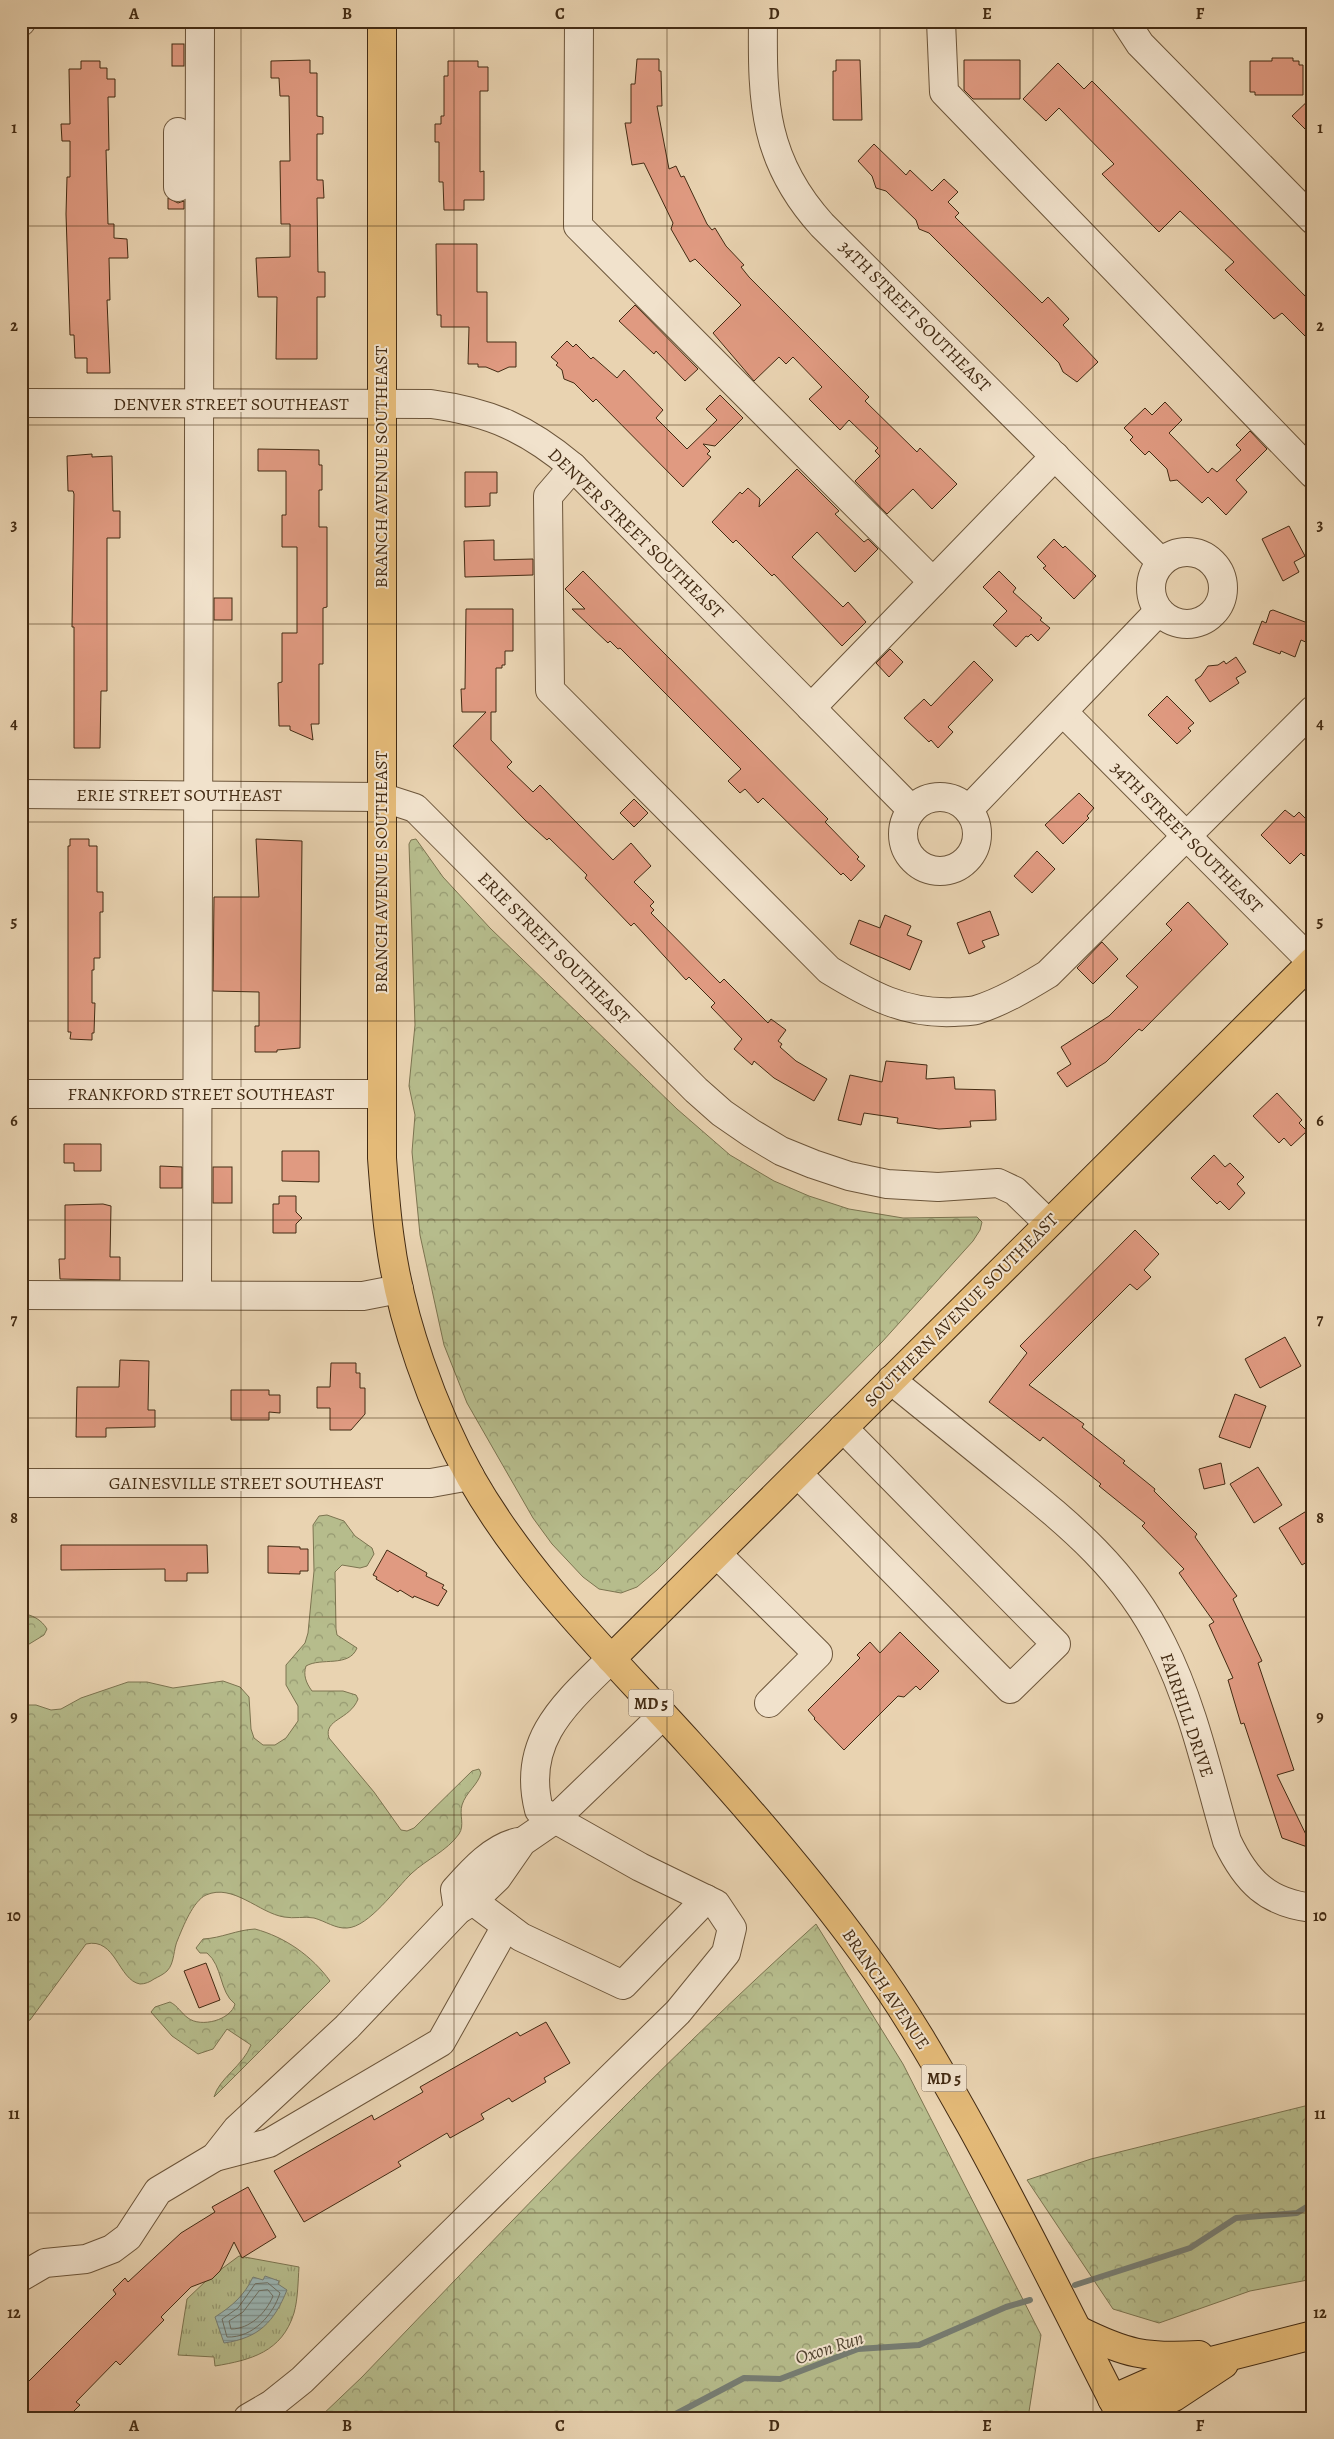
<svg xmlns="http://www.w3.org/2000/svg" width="1334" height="2439" viewBox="0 0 1334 2439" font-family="Alegreya,serif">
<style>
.grass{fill:url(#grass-tufts);stroke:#7c7450}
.forest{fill:url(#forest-crowns);stroke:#7c7450}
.water{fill:url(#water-rules);stroke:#777e74}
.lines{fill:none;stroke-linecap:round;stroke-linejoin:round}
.shore{stroke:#6e7064;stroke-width:1}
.stream{stroke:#777e74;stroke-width:6}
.building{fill:#e09a81;stroke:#432b13}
.minor-casing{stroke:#6c553a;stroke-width:30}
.major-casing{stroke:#432b13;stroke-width:30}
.highway-casing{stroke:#432b13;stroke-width:30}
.minor{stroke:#f1e2cc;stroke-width:28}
.major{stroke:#e4ba78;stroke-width:28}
.highway{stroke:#e4ba78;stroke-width:28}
.grid{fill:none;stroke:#432b13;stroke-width:1;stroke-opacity:0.55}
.labels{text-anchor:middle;stroke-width:4;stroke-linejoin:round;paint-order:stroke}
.shield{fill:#f1e2cc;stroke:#77624a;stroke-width:1}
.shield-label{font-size:16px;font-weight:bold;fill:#432b13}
.street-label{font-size:18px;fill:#432b13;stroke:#f1e2cc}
.water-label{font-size:19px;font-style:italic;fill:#544733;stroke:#f1e2cc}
.neatline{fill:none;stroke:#432b13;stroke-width:2}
.grid-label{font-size:16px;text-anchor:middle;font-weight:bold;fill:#432b13}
</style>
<defs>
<pattern id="grass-tufts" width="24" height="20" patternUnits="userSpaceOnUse" patternTransform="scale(1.25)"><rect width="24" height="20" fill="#b6bc8c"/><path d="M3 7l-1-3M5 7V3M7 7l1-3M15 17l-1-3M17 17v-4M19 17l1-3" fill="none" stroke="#969971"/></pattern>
<pattern id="forest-crowns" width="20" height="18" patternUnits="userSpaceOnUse" patternTransform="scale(1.25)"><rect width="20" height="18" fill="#b6bc8c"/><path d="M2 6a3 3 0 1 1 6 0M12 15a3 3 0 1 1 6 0" fill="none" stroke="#969971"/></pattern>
<pattern id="water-rules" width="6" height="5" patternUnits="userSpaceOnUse" patternTransform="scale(1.25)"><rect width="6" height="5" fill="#9ab6b5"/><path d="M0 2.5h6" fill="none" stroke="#7f9492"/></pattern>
</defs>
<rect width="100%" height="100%" fill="#e9d3b1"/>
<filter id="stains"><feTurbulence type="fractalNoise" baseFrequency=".004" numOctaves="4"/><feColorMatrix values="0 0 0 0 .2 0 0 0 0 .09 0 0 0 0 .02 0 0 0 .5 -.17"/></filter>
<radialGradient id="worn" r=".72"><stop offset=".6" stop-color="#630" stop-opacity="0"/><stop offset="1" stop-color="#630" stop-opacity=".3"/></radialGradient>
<!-- grass -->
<path class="grass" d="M239 2256 299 2267C298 2281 298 2299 294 2313 282 2352 251 2360 215 2366L214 2357 178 2355 187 2299 208 2279Z"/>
<!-- forest -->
<g class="forest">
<polygon points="416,839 443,877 490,928 677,1109 730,1155 774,1181 809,1196 849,1209 903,1218 977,1217 982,1222 980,1230 973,1241 882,1342 657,1570 637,1587 621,1593 599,1589 583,1577 552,1544 533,1518 467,1403 444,1345 420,1235 412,1152 415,1115 409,1086 415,1025 409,844 411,840"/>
<path d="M327 1515 344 1521 355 1536 372 1548 374 1554 367 1566 360 1568 342 1565 335 1572 336 1629 337 1635 357 1648C349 1668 321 1657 306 1666 303 1675 306 1683 312 1691H343L356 1695 358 1699C350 1720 323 1719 329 1738L374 1792 401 1830 407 1831 414 1828 472 1771 479 1769 481 1773C478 1785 466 1792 462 1805 459 1815 465 1825 459 1834 447 1851 427 1859 412 1873 396 1888 369 1927 347 1928 336 1929 325 1921 314 1918 305 1916 294 1919 284 1917 259 1913 233 1883 206 1895 193 1901 183 1927 178 1939 173 1949 175 1963 167 1971 164 1974 158 1977 154 1979 150 1982 145 1984 140 1984 118 1980 116 1937 86 1944L30 2020 21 2023V1705H36L51 1710 61 1709 81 1698 128 1682H147L173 1688 223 1681 240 1687 249 1697 251 1729 254 1738 263 1745H275L286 1738 298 1721V1706L286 1685V1665L305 1643 308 1633 314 1571 313 1525 319 1516Z"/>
<path d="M21 1613C32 1615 41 1619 47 1629L44 1635 21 1649Z"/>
<path d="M816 1924 903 2064 1041 2335 1028 2418H319L362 2377C510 2223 657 2067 816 1924Z"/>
<path d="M255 1929C285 1937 312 1956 330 1981L214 2097C219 2078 243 2066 251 2045L227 2029 213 2049 198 2054 172 2036 151 2012 155 2007 170 2002C178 2006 181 2013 188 2018 201 2028 231 2020 235 2004 219 1992 223 1966 207 1953H200L196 1948 203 1939C222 1938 236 1930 255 1929Z"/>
<polygon points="1313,2104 1313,2279 1250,2291 1159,2323 1113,2309 1027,2180 1091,2159"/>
</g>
<!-- water -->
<path class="water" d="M265 2276 279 2281 278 2284 287 2290C274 2322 259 2338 224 2343L215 2317C232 2306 244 2296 253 2277L263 2280Z"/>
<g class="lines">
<!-- shore -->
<g class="shore">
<path d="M268 2283 280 2293C273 2315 253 2338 227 2337L222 2319 238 2308 255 2284Z"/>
<path d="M268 2290 273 2296C266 2313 250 2329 231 2329L229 2321 243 2312 259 2291Z"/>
</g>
<!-- stream -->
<g class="stream">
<polyline points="1075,2285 1190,2248 1236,2218 1297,2213 1313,2203"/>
<polyline points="668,2418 744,2378 780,2379 858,2349 919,2345 1006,2307 1030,2300"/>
</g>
</g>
<!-- building -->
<g class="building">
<rect x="172" y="44" width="12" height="22"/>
<polygon points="1272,58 1293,58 1293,61 1299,61 1299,65 1303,65 1303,95 1255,95 1255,92 1250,92 1250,61 1272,61"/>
<polygon points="637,59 659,59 659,71 661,71 662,106 657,106 669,169 676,166 681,177 684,176 707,224 712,230 715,228 726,246 744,265 741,267 749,277 869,397 865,401 917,452 920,448 957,484 932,509 913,489 887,514 855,481 880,456 875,451 878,448 849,420 840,430 809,399 822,387 793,357 786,364 779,357 754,381 713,333 741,305 695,259 690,262 671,229 673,223 644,163 632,165 625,123 631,123 631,84 635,84"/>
<polygon points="310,60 310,73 317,73 317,116 323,117 323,134 317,134 317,180 323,180 324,198 317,198 318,272 325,272 325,297 317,297 317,359 276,359 277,297 258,297 256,258 290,257 290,224 281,224 280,161 290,161 289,96 280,96 279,78 271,78 271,61"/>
<polygon points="836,60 860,60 862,120 833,120 833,71 836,71"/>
<polygon points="964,60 1020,60 1020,99 973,99 964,90"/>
<polygon points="81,61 100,61 100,68 107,68 107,79 115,79 115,97 108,97 109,150 106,150 108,224 114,224 114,238 127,239 128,258 109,258 110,300 107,300 110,373 87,373 87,358 75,358 74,335 70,335 66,214 67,177 70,177 70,141 62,141 61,124 70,124 69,69 81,69"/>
<polygon points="448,61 478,61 478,67 488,67 488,91 480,91 480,172 484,171 484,200 464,200 464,210 444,210 443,182 439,182 439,142 435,142 435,124 441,124 441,116 444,116 444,76 448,76"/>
<polygon points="1058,63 1084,89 1092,81 1313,304 1313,344 1282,313 1274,319 1225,270 1234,262 1180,211 1159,232 1102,174 1114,164 1059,108 1046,121 1023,99"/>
<polygon points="1313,96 1313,137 1292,116"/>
<polygon points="874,144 906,175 910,170 932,191 944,179 958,192 948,202 959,213 955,217 1042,303 1048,297 1069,319 1063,325 1098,362 1077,382 1063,372 1059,363 929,233 919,229 916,220 886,191 876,188 872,176 858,161"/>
<polygon points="168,198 178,203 184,201 184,209 168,209"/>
<polygon points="436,244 477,244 477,292 487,292 487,342 516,342 516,367 509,367 498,372 486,367 478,367 478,364 468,364 469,327 441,327 441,315 437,315"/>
<polygon points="635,305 698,369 685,381 656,351 654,354 619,321"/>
<polygon points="567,341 573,347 576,344 591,359 593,357 617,378 624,370 663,410 656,418 687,449 717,420 706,409 720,395 743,418 715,446 703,444 710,451 707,454 711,457 683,487 596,399 593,402 574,383 564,379 562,370 556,365 558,363 551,357"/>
<polygon points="1165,402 1182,420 1169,433 1208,473 1212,468 1217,472 1241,450 1236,445 1250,431 1267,449 1236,480 1247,492 1226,515 1208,497 1202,503 1177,480 1170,481 1167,469 1149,451 1145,455 1130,440 1133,437 1124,428 1145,408 1152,415"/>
<polygon points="258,449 319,450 319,465 322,465 322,490 319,490 319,527 327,527 327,607 323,608 323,664 319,664 319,724 311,724 313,740 290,730 290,726 279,726 278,683 282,682 282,633 297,633 297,547 282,547 282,515 286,515 286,471 258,471"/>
<polygon points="92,454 92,457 112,456 113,511 120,511 120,538 107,538 107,691 101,691 100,748 74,748 74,627 72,627 74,494 73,491 68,491 67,456"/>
<polygon points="797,469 839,511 835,514 864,542 868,539 878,549 855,572 817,532 792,557 843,607 848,602 866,622 842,646 774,574 772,576 736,540 733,543 712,522 740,492 742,494 748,488 760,499 759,507"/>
<polygon points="465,472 497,472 497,493 490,493 490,506 465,507"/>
<polygon points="1289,526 1305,556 1294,562 1299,572 1283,581 1262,539"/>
<polygon points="1054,539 1063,548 1065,546 1096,576 1074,599 1043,568 1046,566 1037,557"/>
<polygon points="494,540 494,560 533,559 533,575 465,577 464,541"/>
<polygon points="583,571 828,819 825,822 859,857 857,859 865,866 851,881 843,873 841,875 763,798 758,803 745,789 740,793 728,781 741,769 620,648 618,649 610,641 608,643 572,609 585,609 565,589"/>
<polygon points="999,571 1016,588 1013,592 1042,618 1040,620 1050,628 1038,641 1031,634 1028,637 1026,636 1016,647 993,625 1007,611 983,587"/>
<rect x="214" y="598" width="18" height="22"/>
<polygon points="466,609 513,609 513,651 505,651 505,665 502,665 502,668 496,668 496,712 491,712 491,740 512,762 507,767 533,792 540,785 613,860 631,843 651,866 634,882 654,902 650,906 654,910 651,913 720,983 724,979 768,1023 771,1019 786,1030 778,1041 782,1044 780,1047 796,1061 827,1079 814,1101 774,1078 754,1061 752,1065 734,1049 742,1039 711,1007 715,1003 689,977 686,980 634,923 631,926 585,878 587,875 549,838 547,840 525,820 453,746 486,712 462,712 461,689 465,689"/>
<polygon points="1273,610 1313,625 1308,643 1301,640 1295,657 1281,651 1280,654 1253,644 1262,621 1266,623 1270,611"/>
<polygon points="890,649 903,662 889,677 876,663"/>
<polygon points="1236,657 1246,672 1236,678 1239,683 1210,702 1195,680 1201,676 1208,666 1218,665 1224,661 1226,664"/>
<polygon points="974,661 993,680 948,727 953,732 938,748 931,740 929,742 904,718 924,699 931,706"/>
<polygon points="1167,696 1194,723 1188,728 1191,731 1177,744 1148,715"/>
<polygon points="1079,793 1094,808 1087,816 1089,818 1063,844 1045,825"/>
<polygon points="634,799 648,813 634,827 620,813"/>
<polygon points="1285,810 1294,817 1299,812 1313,826 1313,848 1304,856 1301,853 1290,864 1261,835"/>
<polygon points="70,839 89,839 89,846 97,846 97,892 103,892 103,912 100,912 100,958 94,958 94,970 92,970 92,1003 95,1003 94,1033 92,1033 92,1040 70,1039 71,1032 68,1032 68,846 70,846"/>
<polygon points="256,839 302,841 300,1048 277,1050 277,1052 255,1052 255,1026 259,1026 259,992 213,991 214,897 259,897"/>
<polygon points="1037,851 1055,869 1032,893 1014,876"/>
<polygon points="1188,902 1228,944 1142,1031 1139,1029 1106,1062 1067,1087 1057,1073 1071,1064 1061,1047 1109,1016 1138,987 1126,976 1172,930 1166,924"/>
<polygon points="990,911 999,935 982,941 985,947 969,954 957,923"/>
<polygon points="885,915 911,926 907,935 922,941 910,970 850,944 859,920 880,928"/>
<polygon points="1102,942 1118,959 1093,984 1077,968"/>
<polygon points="886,1061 927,1065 926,1079 954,1077 955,1089 995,1090 996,1120 970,1121 971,1127 939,1129 897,1123 898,1118 864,1113 861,1125 838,1120 850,1075 882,1082"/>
<polygon points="1277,1093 1302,1120 1299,1123 1307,1131 1291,1146 1284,1138 1279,1143 1253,1116"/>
<polygon points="64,1144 101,1144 101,1171 74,1171 74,1163 64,1163"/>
<polygon points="282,1151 319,1151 319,1182 282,1181"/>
<polygon points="1214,1155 1225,1167 1230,1163 1244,1177 1237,1184 1245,1193 1229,1210 1220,1201 1217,1204 1191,1178"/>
<polygon points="160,1166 182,1167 182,1188 160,1188"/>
<rect x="213" y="1167" width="19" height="36"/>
<polygon points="279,1196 296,1196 296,1212 302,1218 296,1224 296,1233 273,1233 273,1204 279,1204"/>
<polygon points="103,1204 111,1206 110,1257 120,1257 120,1280 60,1279 59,1259 65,1259 65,1205"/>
<polygon points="1135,1230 1159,1254 1144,1270 1151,1277 1137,1290 1130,1284 1029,1385 1084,1424 1082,1427 1125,1461 1123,1463 1155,1489 1154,1491 1197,1534 1195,1537 1237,1596 1233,1599 1262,1661 1258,1663 1294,1770 1277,1775 1313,1849 1282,1838 1244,1723 1241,1724 1228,1680 1233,1678 1209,1625 1214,1622 1179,1573 1184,1569 1142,1526 1145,1523 1099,1486 1101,1484 1043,1437 1040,1441 989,1402 1027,1353 1020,1346"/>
<polygon points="1285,1337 1301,1366 1260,1388 1245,1359"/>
<polygon points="120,1360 149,1361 148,1410 155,1410 155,1427 106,1428 106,1437 76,1437 77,1387 119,1387"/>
<polygon points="331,1363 356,1363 356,1373 360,1373 360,1388 365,1388 365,1414 351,1430 330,1430 330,1408 317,1408 317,1387 330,1387"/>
<polygon points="231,1390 269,1390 269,1395 280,1395 280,1413 269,1412 269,1420 231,1420"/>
<polygon points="1235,1394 1266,1406 1250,1448 1219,1437"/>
<polygon points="1221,1463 1225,1484 1204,1489 1199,1469"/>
<polygon points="1258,1467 1282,1505 1254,1523 1230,1484"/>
<polygon points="1313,1507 1313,1558 1302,1565 1279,1528"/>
<polygon points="61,1545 207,1545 208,1573 187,1573 187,1581 165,1581 165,1569 61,1570"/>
<polygon points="268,1546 300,1547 300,1549 308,1549 308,1571 300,1571 300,1574 268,1573"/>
<polygon points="387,1550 427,1573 426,1576 444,1585 442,1588 447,1591 438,1606 414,1596 413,1598 400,1590 398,1592 376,1579 377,1577 373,1575"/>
<polygon points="900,1632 939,1671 920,1690 916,1686 904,1697 898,1696 844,1750 814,1719 815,1718 808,1710 860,1658 857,1655 870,1642 880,1653"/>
<polygon points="206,1963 220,2000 199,2008 184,1971"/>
<polygon points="546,2022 570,2063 544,2078 546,2082 512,2102 509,2098 481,2114 484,2119 450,2138 447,2133 398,2162 401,2166 304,2222 274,2171 372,2115 374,2120 423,2092 420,2087 517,2032 520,2036"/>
<polygon points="248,2187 276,2237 242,2258 234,2242 220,2271 212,2279 191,2287 161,2317 164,2320 120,2365 116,2361 76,2402 80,2405 67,2418 21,2418 21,2389 116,2294 113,2290 125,2278 128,2282 181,2233 215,2212 212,2207"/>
</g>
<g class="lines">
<!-- minor casing -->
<g class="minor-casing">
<g id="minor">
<polyline points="579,21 578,226 933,582"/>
<path d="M763 21C762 103 764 161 822 225L1161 562"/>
<polyline points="941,21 944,92 1313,474"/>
<polyline points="1125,21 1140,44 1313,220"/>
<polyline points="21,22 21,21"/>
<polyline points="178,132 178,187"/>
<path d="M21 403 431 404C490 412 528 429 573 467L911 809"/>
<path d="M573 467 548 496 550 690 829 970C870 995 904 1014 953 1012 961 1011 969 1012 976 1010 1002 1002 1025 988 1048 974L1313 710"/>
<circle cx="1187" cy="588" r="36"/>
<polyline points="811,708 1055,456"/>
<polyline points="1063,712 1312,962"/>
<polyline points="21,794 381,797 415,808 696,1090 722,1113 751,1133 781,1151 813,1164 849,1176 887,1184 938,1187 998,1183 1015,1191 1048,1223"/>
<circle cx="940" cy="834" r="37"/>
<polyline points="969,809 1159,611"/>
<polyline points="21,1094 380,1094"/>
<polyline points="21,1295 363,1296 399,1289"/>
<polyline points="197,1295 200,21"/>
<path d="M891 1380C928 1410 965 1440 1002 1470 1066 1522 1125 1568 1162 1644 1193 1705 1208 1776 1227 1841 1246 1881 1267 1903 1313 1908"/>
<polyline points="798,1474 1010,1689 1056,1644 843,1428"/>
<polyline points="21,1483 431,1483 470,1476"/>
<polyline points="717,1554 818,1654 769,1703"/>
<polyline points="473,1901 521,1937 623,1985 706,1899"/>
<path d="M458 1910 455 1890C472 1871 492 1848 518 1842"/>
<polyline points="215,2157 269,2143 441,2042 506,1926"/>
<polyline points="21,2277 45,2263 86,2259 112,2249 128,2237 158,2191 215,2157 237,2129 347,2027 458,1910 473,1901 497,1878 522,1842 554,1820 663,1715"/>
<path d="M248 2418 272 2404 302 2380 678 2012 726 1953 732 1928 716 1904 640 1867 539 1810C521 1740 566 1703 611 1659"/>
</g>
</g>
<!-- major casing -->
<g class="major-casing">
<polyline id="major" points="611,1659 1313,961"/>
</g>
<!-- highway casing -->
<g class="highway-casing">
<g id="highway">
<path d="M382 21V1158C384 1185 386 1213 390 1240 400 1317 433 1410 471 1478 528 1578 612 1658 689 1743 751 1811 811 1881 865 1955 905 2009 938 2067 971 2126 1024 2222 1072 2320 1122 2418"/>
<path d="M1078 2330C1126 2354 1145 2358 1199 2355"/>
<polyline points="1112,2399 1180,2369 1313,2335"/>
<polyline points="1127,2418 1174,2397 1224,2364"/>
</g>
</g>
<!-- minor -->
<use href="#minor" class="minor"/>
<!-- major -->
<use href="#major" class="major"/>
<!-- highway -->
<use href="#highway" class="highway"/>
</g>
<!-- grid -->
<path class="grid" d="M241 21V2418M454 21V2418M667 21V2418M880 21V2418M1093 21V2418M21 226H1313M21 425H1313M21 624H1313M21 822H1313M21 1021H1313M21 1220H1313M21 1418H1313M21 1617H1313M21 1815H1313M21 2014H1313M21 2213H1313"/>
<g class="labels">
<!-- shield labels -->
<g class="shield">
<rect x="628.5" y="1689.5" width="45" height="27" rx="4"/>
<rect x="921.5" y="2064.5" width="45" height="27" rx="4"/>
</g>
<g class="shield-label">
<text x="651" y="1709">MD 5</text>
<text x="944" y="2084">MD 5</text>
</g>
<!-- street labels -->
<g class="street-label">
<text transform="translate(915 316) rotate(45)" y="6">34TH STREET SOUTHEAST</text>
<text x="231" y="410">DENVER STREET SOUTHEAST</text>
<text transform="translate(381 467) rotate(-90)" y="6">BRANCH AVENUE SOUTHEAST</text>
<text transform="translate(636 533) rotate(44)" y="6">DENVER STREET SOUTHEAST</text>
<text x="179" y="801">ERIE STREET SOUTHEAST</text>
<text transform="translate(1187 837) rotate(45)" y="6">34TH STREET SOUTHEAST</text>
<text transform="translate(381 872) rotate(-90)" y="6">BRANCH AVENUE SOUTHEAST</text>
<text transform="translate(554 948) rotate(45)" y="6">ERIE STREET SOUTHEAST</text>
<text x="201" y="1100">FRANKFORD STREET SOUTHEAST</text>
<text transform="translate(961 1310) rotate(-45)" y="6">SOUTHERN AVENUE SOUTHEAST</text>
<text x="246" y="1489">GAINESVILLE STREET SOUTHEAST</text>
<text transform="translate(1187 1715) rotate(71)" y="6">FAIRHILL DRIVE</text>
<text transform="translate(886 1989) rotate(56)" y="6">BRANCH AVENUE</text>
</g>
<!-- water labels -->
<g class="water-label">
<text transform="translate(829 2347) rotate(-18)" y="7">Oxon Run</text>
</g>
</g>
<!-- margin -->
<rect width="1334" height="2439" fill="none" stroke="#e9d3b1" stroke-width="55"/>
<rect x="28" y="28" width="1278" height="2384" class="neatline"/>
<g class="grid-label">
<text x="134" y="19">A</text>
<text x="347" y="19">B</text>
<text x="560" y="19">C</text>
<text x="774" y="19">D</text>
<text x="987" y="19">E</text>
<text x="1200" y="19">F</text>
<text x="14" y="133">1</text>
<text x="1320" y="133">1</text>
<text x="14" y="331">2</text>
<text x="1320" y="331">2</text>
<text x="14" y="530">3</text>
<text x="1320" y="530">3</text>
<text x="14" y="729">4</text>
<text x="1320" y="729">4</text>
<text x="14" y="927">5</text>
<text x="1320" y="927">5</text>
<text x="14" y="1126">6</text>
<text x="1320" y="1126">6</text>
<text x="14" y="1325">7</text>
<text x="1320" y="1325">7</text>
<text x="14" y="1523">8</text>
<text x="1320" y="1523">8</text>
<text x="14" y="1722">9</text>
<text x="1320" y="1722">9</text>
<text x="14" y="1921">10</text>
<text x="1320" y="1921">10</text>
<text x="14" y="2119">11</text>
<text x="1320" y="2119">11</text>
<text x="14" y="2318">12</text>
<text x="1320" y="2318">12</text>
<text x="134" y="2431">A</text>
<text x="347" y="2431">B</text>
<text x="560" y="2431">C</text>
<text x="774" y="2431">D</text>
<text x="987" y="2431">E</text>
<text x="1200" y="2431">F</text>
</g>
<rect width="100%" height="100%" filter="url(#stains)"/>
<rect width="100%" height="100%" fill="url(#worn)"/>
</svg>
